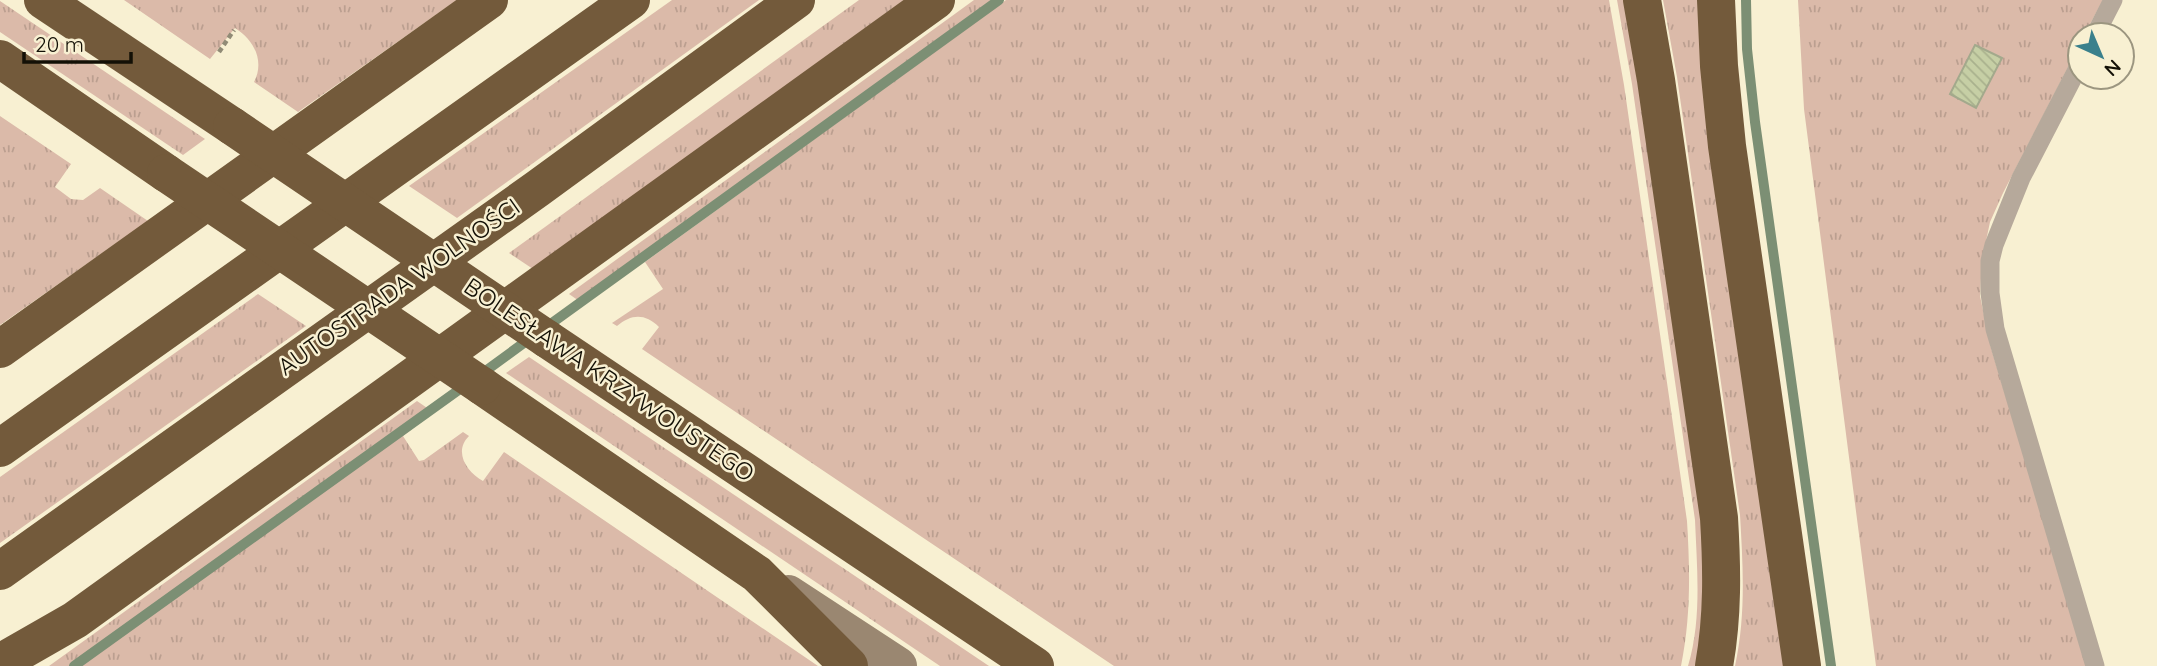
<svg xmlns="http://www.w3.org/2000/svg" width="2157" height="666" viewBox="0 0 2157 666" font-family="Quicksand,sans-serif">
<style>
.grass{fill:url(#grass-tufts)}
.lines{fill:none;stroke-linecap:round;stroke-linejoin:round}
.stream{stroke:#7c8f74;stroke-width:10}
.building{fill:url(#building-back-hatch);stroke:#a3a98c;stroke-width:2}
.path{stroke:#918b76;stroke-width:4.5;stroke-dasharray:5 3.5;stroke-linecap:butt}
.lane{stroke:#b6a99b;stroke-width:19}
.secondary{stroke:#9a8771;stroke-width:38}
.highway{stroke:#735a3b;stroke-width:38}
.highway-bridge{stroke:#735a3b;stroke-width:38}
.labels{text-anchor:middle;stroke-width:5;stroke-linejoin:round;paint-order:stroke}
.street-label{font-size:24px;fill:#131006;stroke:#f8f0d2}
</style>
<defs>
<pattern id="grass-tufts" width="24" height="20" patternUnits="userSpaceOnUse" patternTransform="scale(1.75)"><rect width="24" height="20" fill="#dbbaa9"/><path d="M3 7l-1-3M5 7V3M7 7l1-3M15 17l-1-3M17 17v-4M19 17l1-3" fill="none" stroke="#bb9f90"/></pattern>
<pattern id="building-back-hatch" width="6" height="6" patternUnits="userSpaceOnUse" patternTransform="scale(1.75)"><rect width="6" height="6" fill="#c6cfa5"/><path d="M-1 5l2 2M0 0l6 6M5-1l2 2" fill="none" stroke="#a9b18d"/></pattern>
</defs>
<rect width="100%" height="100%" fill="#f8f0d2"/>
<!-- grass -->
<g class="grass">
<path d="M124 0H457L298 112 254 82C265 61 254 40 235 28L210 59Z"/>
<polygon points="672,0 759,0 457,218 409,186"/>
<polygon points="859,0 904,0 533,269 509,253"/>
<polygon points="974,0 993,0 579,301 569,294"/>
<path d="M1006 0H1609L1624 85 1687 521C1690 570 1691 617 1681 666H1114L642 349 659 327C645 313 631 314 617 326L612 323 663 289 645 262Z"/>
<path d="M1617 0H1624L1628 12 1702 519 1706 585 1697 666H1688C1702 619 1697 569 1695 520L1632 84Z"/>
<path d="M1663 0H1701L1787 666H1735C1746 616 1743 566 1740 515L1677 77Z"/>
<polygon points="1798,0 2103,0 2084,35 2080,35 2080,44 2003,193 1990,222 1982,260 1980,296 1991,348 2088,666 1876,666 1804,109"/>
<polygon points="0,1 205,139 183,155 0,32"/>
<polygon points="0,116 71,164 55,187 71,199 83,200 100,188 148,221 0,325"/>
<polygon points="258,294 306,326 0,543 0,477"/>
<polygon points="529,357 989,666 940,666 506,373"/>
<path d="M417 401 433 412 403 436 419 461 424 460 463 432 469 436C453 452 467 472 483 481L504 452 818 666H49Z"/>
</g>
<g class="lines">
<!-- stream -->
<g class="stream">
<polyline points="1746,0 1747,49 1755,122 1831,666"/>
<polyline points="545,328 999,0"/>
<polyline points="480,375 532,337"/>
<polyline points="74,666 467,384"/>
</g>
</g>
<!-- building -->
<polygon class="building" points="1975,45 2002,58 1976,108 1950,94"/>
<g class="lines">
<!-- path -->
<polyline class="path" points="219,52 234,30"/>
<!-- lane -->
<g class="lane">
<polyline points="2095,35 2113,0"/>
<polyline points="2080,64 2021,178 1994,245 1990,261 1990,293 1995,329 2095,666"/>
</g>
<!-- secondary -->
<polyline class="secondary" points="788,594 898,666"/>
<!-- highway -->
<g class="highway">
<polyline points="43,0 232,126"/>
<path d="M1642 0 1656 80 1719 518C1722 568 1723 616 1714 666"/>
<polyline points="1716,0 1719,66 1727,146 1802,666"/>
<polyline points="0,59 166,173"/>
<polyline points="547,339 1035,666"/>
<polyline points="0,349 489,0"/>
<polyline points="482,386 757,574 849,666"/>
<polyline points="0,448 631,0"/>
<polyline points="0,571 537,189 796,0"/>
<polyline points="0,663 75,620 936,0"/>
</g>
<!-- highway-bridge -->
<g class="highway-bridge">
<polyline points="232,126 547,339"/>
<polyline points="166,173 482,386"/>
</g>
</g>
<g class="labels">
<!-- street labels -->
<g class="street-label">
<text transform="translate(399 287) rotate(-35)" y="8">AUTOSTRADA WOLNOŚCI</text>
<text transform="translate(609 380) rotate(34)" y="8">BOLESŁAWA KRZYWOUSTEGO</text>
</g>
</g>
<!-- north arrow -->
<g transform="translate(2101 56) rotate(136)"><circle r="33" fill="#f8f0d2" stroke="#9c9680" stroke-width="2"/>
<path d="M0-5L12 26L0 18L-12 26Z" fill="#3a808c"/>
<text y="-10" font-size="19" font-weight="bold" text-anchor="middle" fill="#131006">N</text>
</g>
<!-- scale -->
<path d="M24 52v10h107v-10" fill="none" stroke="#131006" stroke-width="3.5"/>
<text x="35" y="52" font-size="21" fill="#131006" stroke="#f8f0d2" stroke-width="5" paint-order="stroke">20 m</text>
</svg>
